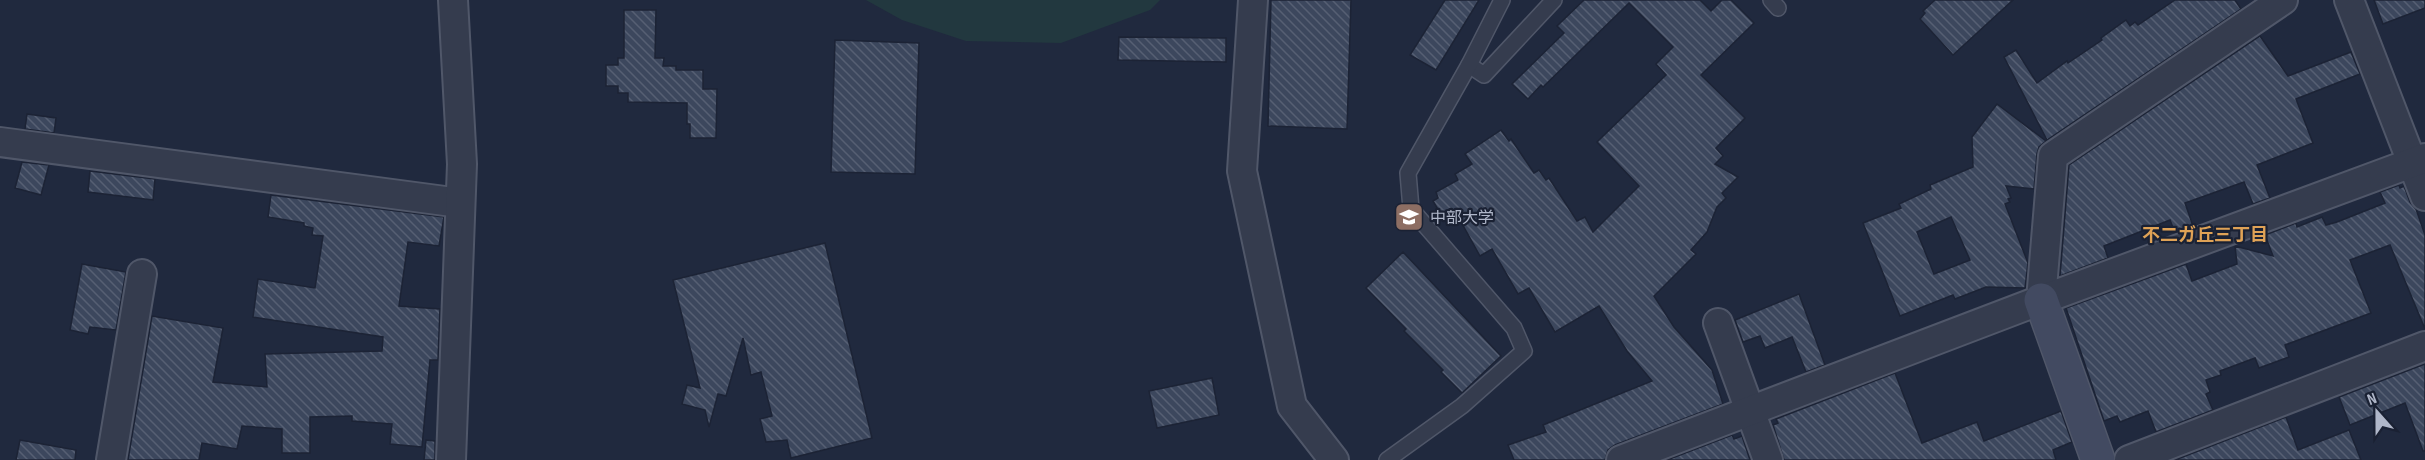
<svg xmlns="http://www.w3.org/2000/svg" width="2425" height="460" viewBox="0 0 2425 460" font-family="'Sofia Sans Condensed','Noto Sans JP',sans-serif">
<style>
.park{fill:#22383f}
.building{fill:url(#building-back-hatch);stroke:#1c2335;stroke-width:1.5;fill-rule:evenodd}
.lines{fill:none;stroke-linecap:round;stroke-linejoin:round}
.lane-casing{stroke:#505769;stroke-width:18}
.street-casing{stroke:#505769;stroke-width:32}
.secondary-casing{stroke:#505769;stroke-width:36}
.lane{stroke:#353c4e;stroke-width:15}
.street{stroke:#353c4e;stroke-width:28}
.secondary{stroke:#424a61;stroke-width:33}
.labels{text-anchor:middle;stroke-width:4.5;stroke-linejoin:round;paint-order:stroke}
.poi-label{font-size:16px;fill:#b0b7c9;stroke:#1a2133;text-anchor:start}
.neighbourhood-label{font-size:18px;font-weight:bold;fill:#dfa256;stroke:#1a2133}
</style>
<defs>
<pattern id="building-back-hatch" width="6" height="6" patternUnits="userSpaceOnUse" patternTransform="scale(1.5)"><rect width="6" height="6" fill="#3c475d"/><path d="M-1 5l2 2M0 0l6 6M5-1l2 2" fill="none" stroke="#565f73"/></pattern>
</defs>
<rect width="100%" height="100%" fill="#20293e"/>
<!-- park -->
<polygon class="park" points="866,0 1160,0 1150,10 1061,43 966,41 902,20"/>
<!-- building -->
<g class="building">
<polygon points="1271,0 1351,0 1347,129 1268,126"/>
<polygon points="1445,0 1479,0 1436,70 1410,55"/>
<polygon points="1584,0 1700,0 1711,11 1722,0 1731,0 1754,23 1701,75 1745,118 1716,148 1723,156 1715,164 1738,177 1722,193 1726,198 1717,207 1707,232 1691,250 1696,254 1654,296 1674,327 1712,370 1723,404 1615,445 1608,450 1605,460 1514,460 1508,445 1546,432 1543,425 1652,381 1627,351 1599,306 1555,332 1529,288 1518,294 1492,249 1480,256 1455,211 1443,218 1433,201 1438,198 1436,192 1458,180 1455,174 1472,164 1465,154 1501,130 1509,141 1511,139 1534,173 1539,170 1546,180 1549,178 1577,221 1585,217 1593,232 1639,186 1597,142 1666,75 1656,64 1673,47 1629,3 1543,87 1541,85 1528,99 1512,84 1564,33 1557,26"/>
<polygon points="1935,0 2013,0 1953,55 1920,19 1925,13 1923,11"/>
<polygon points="2175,0 2235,0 2241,9 2047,140 2004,57 2016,50 2037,83 2067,61 2068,63 2102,40 2101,38 2126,20 2130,26 2135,22 2138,25"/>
<polygon points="2374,0 2425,0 2425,8 2383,24"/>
<polygon points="624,10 656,10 655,58 664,58 663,66 676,66 676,70 703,70 703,89 717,89 716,138 690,138 690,124 687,124 687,103 628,102 628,93 618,93 618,86 606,86 606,65 618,65 618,58 624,58"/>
<polygon points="2260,36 2288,76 2351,52 2360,74 2296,99 2313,143 2257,165 2270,198 2253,204 2244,182 2185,203 2193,226 2175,233 2170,220 2104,246 2108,258 2060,276 2069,165"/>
<polygon points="1119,37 1226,38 1226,62 1118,60"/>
<polygon points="835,40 919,43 915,174 831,172"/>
<path d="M1997 104 2046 141 2039 147 2037 154 2034 189 2006 186 2011 198 2008 199 2010 202 2005 204 2028 263 2025 288 1986 287 1955 299 1953 295 1900 316 1863 223 1901 208 1899 204 1931 189 1930 185 1973 167 1972 137ZM1951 217 1970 260 1934 274 1917 232Z"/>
<polygon points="27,114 56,118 54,133 25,129"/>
<polygon points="22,162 49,165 41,195 15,188"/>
<polygon points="90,171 155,179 153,200 88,192"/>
<polygon points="2399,185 2400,188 2404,186 2410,202 2416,209 2425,235 2425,329 2390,245 2350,260 2371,313 2285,345 2289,357 2259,368 2255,358 2220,371 2221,375 2206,380 2210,392 2206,394 2213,410 2156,432 2148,411 2120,422 2117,416 2104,421 2066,308 2186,264 2192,281 2237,264 2235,246 2273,256 2265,235 2296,223 2297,227 2322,217 2326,225 2337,222 2385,203 2380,192"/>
<polygon points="271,195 444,217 439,246 408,242 399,306 440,309 438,360 430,360 422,447 390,444 392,424 352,421 352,416 310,417 310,453 282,453 282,429 242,426 237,449 202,443 199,460 128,460 152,316 223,328 213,382 267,387 265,354 382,351 383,337 253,317 258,279 315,288 323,236 312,235 313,228 304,226 304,223 268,217"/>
<polygon points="825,243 872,438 791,458 787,440 766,442 760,419 772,416 761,372 751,375 743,338 726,396 718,394 709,427 705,410 682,404 687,385 700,388 673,280"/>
<polygon points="1403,252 1501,356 1462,393 1441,372 1443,370 1404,331 1406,329 1366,288"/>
<polygon points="82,264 126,272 116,330 90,327 88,334 70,330"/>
<polygon points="1799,294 1825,365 1806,372 1792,337 1765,348 1760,336 1743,342 1735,320"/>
<polygon points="2425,364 2425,451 2423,451 2405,403 2350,425 2339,397"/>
<polygon points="1895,373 1922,443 1977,422 1984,441 2061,411 2072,442 2053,450 2056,460 1784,460 1773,425 1778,423 1776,419"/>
<polygon points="1212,378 1219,415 1157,428 1149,391"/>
<polygon points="2286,417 2298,450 2349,430 2361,460 2175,460"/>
<polygon points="1732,435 1734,439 1742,436 1750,460 1667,460"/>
<polygon points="20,440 76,450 75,460 16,460"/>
<polygon points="426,440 435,441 435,460 424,460"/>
</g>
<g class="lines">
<!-- lane casing -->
<g class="lane-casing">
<g id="lane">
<polyline points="1771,0 1778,8"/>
<polyline points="1469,65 1484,75 1554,0"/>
<polyline points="1387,460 1462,406 1524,351 1514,328 1411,209 1408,173 1469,65 1502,0"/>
</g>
</g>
<!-- street casing -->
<g class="street-casing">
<g id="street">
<polyline points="1253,0 1242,171 1292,406 1334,460"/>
<polyline points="2349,0 2425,196"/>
<polyline points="0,142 460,203"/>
<polyline points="2041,300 2053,156 2283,0"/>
<polyline points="1718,323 1768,460"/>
<polyline points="111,460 142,274"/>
<polyline points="451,460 462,164 453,0"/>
<polyline points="1621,460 2041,300 2425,158"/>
<polyline points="2129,460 2425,346"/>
</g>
</g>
<!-- secondary casing -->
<g class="secondary-casing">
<polyline id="secondary" points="2041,300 2098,460"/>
</g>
<!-- lane -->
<use href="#lane" class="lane"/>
<!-- street -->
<use href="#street" class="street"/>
<!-- secondary -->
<use href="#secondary" class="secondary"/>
</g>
<!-- icons -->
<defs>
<g id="university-square" transform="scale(1.5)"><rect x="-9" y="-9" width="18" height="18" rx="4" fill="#8d6e63" stroke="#1a2133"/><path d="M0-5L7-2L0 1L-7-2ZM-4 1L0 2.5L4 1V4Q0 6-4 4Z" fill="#fff"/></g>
</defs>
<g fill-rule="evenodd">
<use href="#university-square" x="1409" y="217"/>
</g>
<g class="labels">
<!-- poi labels -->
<g class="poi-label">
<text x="1430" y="223">中部大学</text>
</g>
<!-- neighbourhood labels -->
<g class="neighbourhood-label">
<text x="2205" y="241">不二ガ丘三丁目</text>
</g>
</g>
<!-- north arrow -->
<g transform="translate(2377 412) rotate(339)" stroke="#1a2133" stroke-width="4.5" paint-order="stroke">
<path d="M0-4.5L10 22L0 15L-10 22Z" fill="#b0b7c9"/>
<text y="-9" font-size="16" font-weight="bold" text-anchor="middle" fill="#b0b7c9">N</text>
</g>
</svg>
